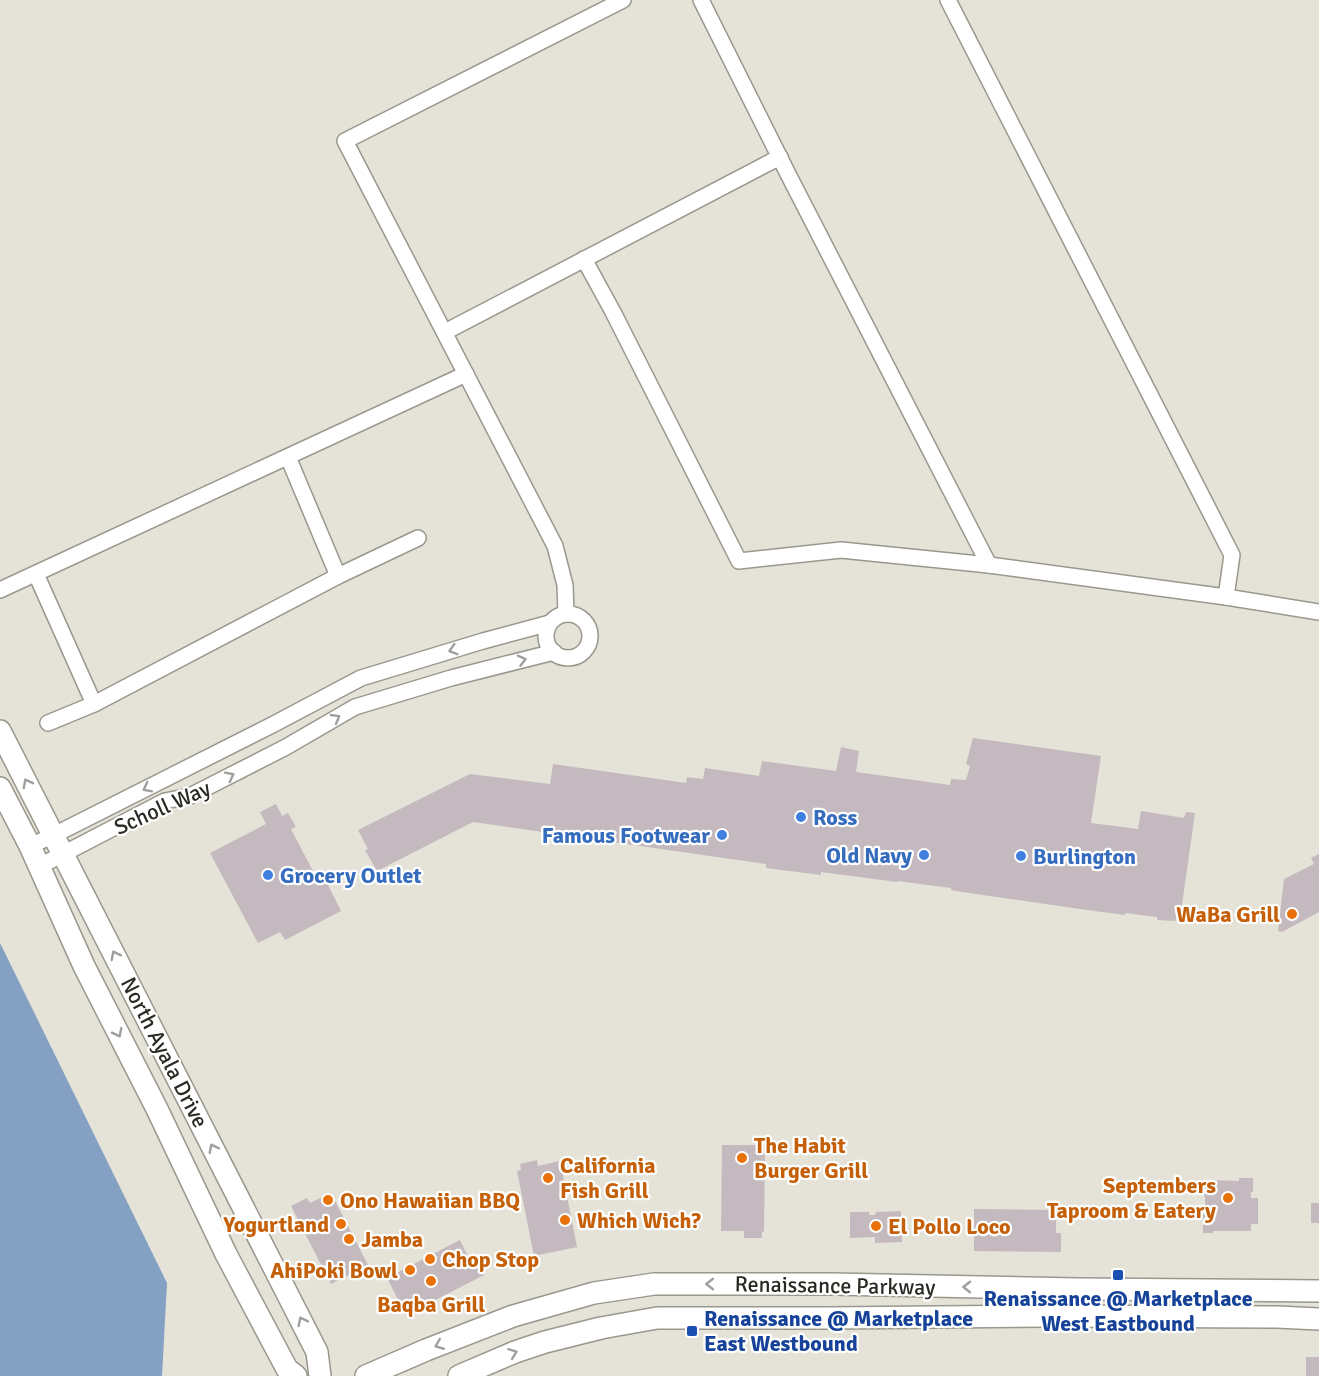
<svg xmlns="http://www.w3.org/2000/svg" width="1319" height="1376" viewBox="0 0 1319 1376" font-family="Signika,sans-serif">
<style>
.water{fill:#84a0c2}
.building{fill:#c4b9bf}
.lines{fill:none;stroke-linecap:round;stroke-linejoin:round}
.street-casing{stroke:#9a978d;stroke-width:18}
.secondary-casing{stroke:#9a978d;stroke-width:24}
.street{stroke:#fff;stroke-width:15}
.secondary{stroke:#fff;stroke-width:21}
.oneway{stroke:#9f9f9c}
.shop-dot{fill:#3f7fe0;stroke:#fff;stroke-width:2}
.food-dot{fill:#e8710a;stroke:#fff;stroke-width:2}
.transit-dot{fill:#1a4fb4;stroke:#fff;stroke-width:2}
.labels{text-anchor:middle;stroke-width:4.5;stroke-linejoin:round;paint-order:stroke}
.street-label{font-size:22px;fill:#2a2924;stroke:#fff}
.shop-label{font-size:22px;font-weight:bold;fill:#366cbe;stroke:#fff;text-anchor:start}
.food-label{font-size:22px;font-weight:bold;fill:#c56008;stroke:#fff;text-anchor:start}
.transit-label{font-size:22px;font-weight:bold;fill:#164399;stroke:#fff}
</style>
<rect width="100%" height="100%" fill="#e5e2d8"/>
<!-- water -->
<polygon class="water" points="0,943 167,1283 162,1376 0,1376"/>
<!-- building -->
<g class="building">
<polygon points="973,738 1101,756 1091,823 1138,829 1141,811 1184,818 1186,812 1195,813 1180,919 1176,919 1175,921 1157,920 1157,917 1125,913 1125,915 1080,909 962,892 951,890 951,888 897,881 897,882 821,872 821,875 766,868 766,864 473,822 377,871 365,850 368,849 358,830 470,774 550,784 553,764 686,783 687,777 703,779 705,768 759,776 762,761 836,771 841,747 859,751 856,772 950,785 951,779 966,780 970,766 966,764"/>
<polygon points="276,804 282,816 288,813 296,827 291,829 316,877 322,873 341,911 285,940 280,932 258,943 210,853 266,824 260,812"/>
<polygon points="1319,854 1319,912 1282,932 1278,931 1284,879 1314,864 1311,858"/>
<polygon points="722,1145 765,1145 764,1232 762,1231 762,1238 744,1238 744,1231 721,1231"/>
<polygon points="537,1160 538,1166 560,1161 577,1247 534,1256 517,1171 521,1170 520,1164"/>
<polygon points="1239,1178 1253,1178 1253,1192 1251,1192 1251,1198 1258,1198 1258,1224 1251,1224 1251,1231 1213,1231 1213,1233 1203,1233 1203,1214 1205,1214 1205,1196 1204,1196 1204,1189 1206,1189 1206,1180 1239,1181"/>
<polygon points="331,1193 368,1265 331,1284 291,1206 307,1198 310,1203"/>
<rect x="1311" y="1203" width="8" height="20"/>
<polygon points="974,1209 1056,1210 1056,1233 1061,1233 1061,1252 974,1251"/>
<polygon points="901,1211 902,1242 875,1243 875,1237 850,1238 850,1212 869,1212 869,1215 875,1215 876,1212"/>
<polygon points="460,1240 470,1261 475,1258 484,1275 406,1315 387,1278"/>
<rect x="1306" y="1357" width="13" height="19"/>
</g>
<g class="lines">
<!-- street casing -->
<g class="street-casing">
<g id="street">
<polyline points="701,0 788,174 989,565"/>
<polyline points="948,0 1232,555 1226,597"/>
<polyline points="584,259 613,312 739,561 841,550 989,565 1226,597 1319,612"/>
<polyline points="445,332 780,157"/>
<polyline points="288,457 338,576"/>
<polyline points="36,574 94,704"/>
<polyline points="0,590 466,374"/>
<polyline points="566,614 565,585 555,546 345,141 623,0"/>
<circle cx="568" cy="636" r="22"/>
<polyline points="48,723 94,704 338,576 418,538"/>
<polyline points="30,846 54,835 274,724 361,678 483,641 550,623"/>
<polyline points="40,866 165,801 190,796 286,747 355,707 451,678 554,652"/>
</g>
</g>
<!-- secondary casing -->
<g class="secondary-casing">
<g id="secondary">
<polyline points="0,731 317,1352 320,1376"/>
<polyline points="0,788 30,846 84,966 157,1109 226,1254 287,1369 296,1376"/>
<polyline points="366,1376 426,1350 513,1316 594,1293 654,1284 833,1284 1077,1289 1319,1291"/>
<polyline points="459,1376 515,1352 545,1342 601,1328 657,1318 829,1318 1048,1316 1277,1317 1319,1319"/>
</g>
</g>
<!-- street -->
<use href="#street" class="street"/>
<!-- secondary -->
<use href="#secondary" class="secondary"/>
</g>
<!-- one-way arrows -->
<defs><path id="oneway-chevron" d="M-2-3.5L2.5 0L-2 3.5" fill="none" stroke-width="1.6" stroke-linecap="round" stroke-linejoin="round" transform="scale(1.5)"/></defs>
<g class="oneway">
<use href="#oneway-chevron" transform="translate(453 650) rotate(164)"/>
<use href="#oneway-chevron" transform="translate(522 660) rotate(-14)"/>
<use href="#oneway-chevron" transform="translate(336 718) rotate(-30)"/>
<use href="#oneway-chevron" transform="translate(230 776) rotate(-27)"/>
<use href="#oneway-chevron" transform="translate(27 783) rotate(-118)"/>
<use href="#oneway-chevron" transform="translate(147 788) rotate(153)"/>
<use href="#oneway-chevron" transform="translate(115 955) rotate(-117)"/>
<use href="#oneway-chevron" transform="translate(118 1033) rotate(63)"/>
<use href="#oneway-chevron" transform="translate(213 1148) rotate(-117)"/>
<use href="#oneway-chevron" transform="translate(710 1284) rotate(-180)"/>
<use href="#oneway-chevron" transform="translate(967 1287) rotate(-179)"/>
<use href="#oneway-chevron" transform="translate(302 1321) rotate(-117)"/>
<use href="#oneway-chevron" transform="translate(439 1345) rotate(158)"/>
<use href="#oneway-chevron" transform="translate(513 1353) rotate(-21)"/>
</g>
<!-- markers -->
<g class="shop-dot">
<circle cx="801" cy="817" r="6"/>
<circle cx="722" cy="835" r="6"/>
<circle cx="924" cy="855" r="6"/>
<circle cx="1021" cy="856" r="6"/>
<circle cx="268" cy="875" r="6"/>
</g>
<g class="food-dot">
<circle cx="1292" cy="914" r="6"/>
<circle cx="742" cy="1158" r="6"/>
<circle cx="548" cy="1178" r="6"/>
<circle cx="1228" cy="1198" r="6"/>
<circle cx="328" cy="1200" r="6"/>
<circle cx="565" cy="1220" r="6"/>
<circle cx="341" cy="1224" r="6"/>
<circle cx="876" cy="1226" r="6"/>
<circle cx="349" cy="1239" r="6"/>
<circle cx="430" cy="1259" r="6"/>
<circle cx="410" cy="1270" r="6"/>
<circle cx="431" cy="1281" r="6"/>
</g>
<g class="transit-dot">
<rect x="1112" y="1269" width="12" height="12" rx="3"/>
<rect x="686" y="1325" width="12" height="12" rx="3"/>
</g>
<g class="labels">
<!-- street labels -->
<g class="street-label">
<text transform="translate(162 807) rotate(-24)" y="8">Scholl Way</text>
<text transform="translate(165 1052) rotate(63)" y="8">North Ayala Drive</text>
<text transform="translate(835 1285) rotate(1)" y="8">Renaissance Parkway</text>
</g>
<!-- shop labels -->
<g class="shop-label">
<text x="813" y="825">Ross</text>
<text x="710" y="843" text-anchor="end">Famous Footwear</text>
<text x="912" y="863" text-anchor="end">Old Navy</text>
<text x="1033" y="864">Burlington</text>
<text x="280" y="883">Grocery Outlet</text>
</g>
<!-- food labels -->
<g class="food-label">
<text x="1280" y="922" text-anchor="end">WaBa Grill</text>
<text x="754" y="1153">The Habit<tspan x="754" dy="25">Burger Grill</tspan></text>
<text x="560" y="1173">California<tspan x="560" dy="25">Fish Grill</tspan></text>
<text x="1216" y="1193" text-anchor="end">Septembers<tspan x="1216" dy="25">Taproom &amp; Eatery</tspan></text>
<text x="340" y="1208">Ono Hawaiian BBQ</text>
<text x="577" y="1228">Which Wich?</text>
<text x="329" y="1232" text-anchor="end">Yogurtland</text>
<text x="888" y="1234">El Pollo Loco</text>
<text x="361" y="1247">Jamba</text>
<text x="442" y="1267">Chop Stop</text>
<text x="398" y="1278" text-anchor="end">AhiPoki Bowl</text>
<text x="431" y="1312" text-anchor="middle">Baqba Grill</text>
</g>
<!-- transit labels -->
<g class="transit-label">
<text x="1118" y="1306">Renaissance @ Marketplace<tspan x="1118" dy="25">West Eastbound</tspan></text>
<text x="704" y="1326" text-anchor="start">Renaissance @ Marketplace<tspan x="704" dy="25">East Westbound</tspan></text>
</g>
</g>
</svg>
